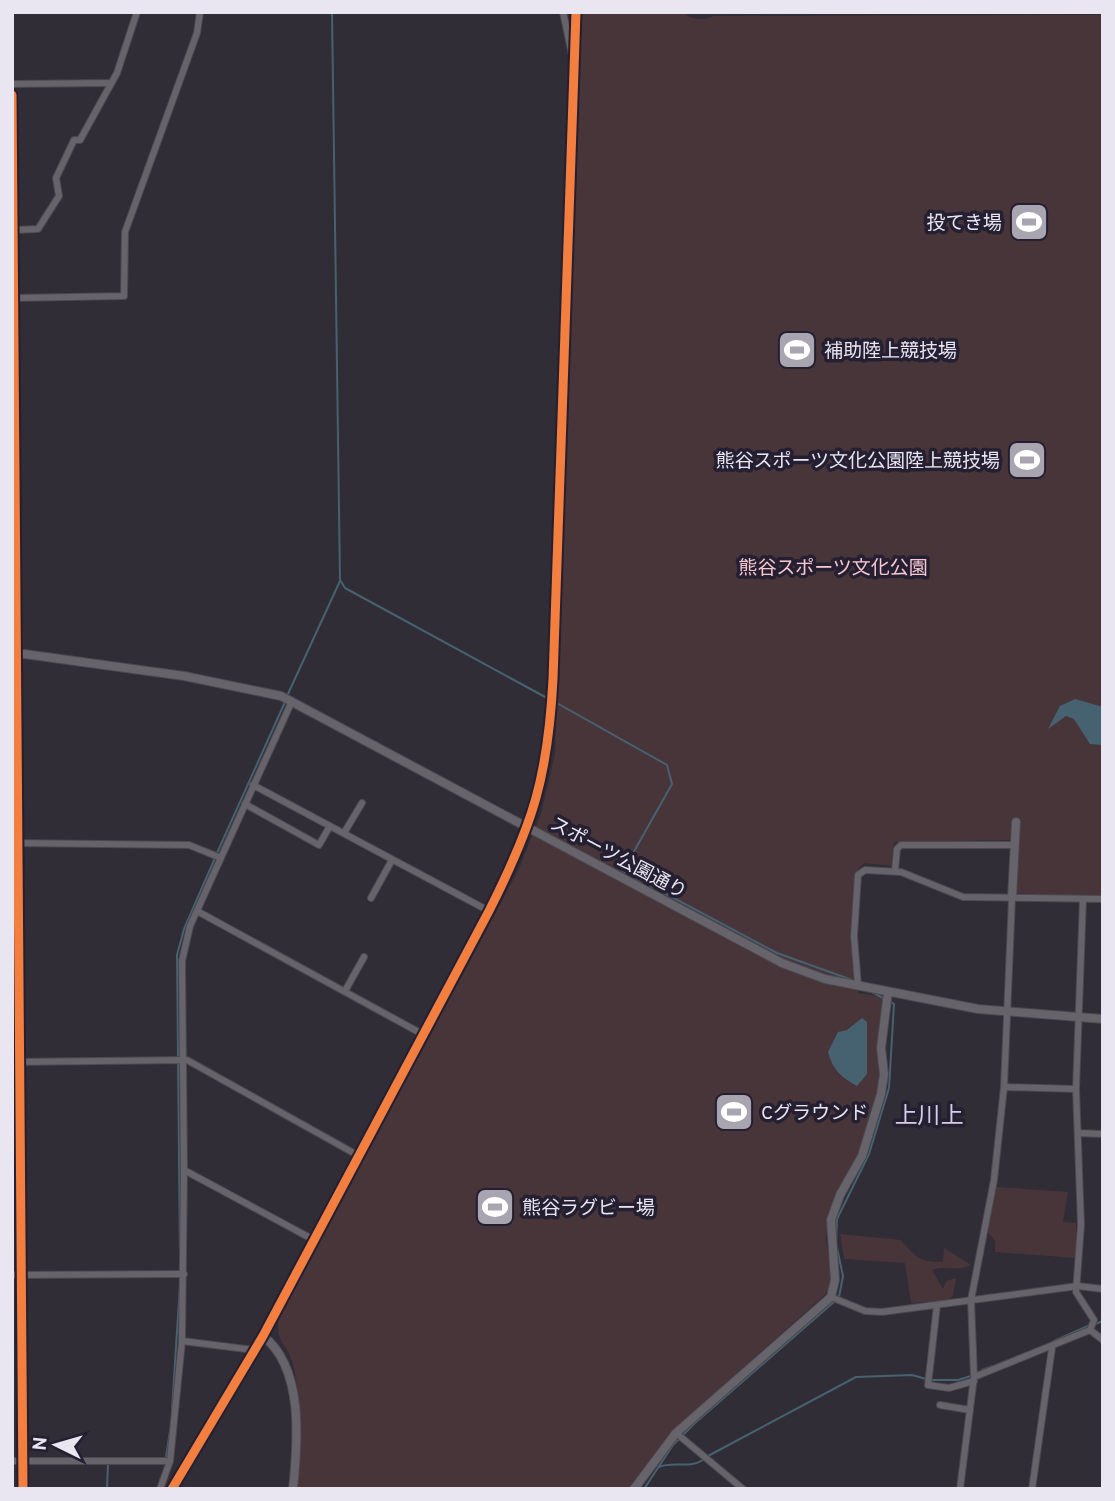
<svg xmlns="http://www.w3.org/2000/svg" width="1115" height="1501" viewBox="0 0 1115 1501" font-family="Overpass,'Noto Sans JP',sans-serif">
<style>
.green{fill:#48353a}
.water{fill:#466270}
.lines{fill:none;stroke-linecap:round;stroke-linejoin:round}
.stream{stroke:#466270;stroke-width:2}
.minor-casing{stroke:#4b4850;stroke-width:8}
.tertiary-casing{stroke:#4b4850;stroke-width:10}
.minor{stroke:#66636b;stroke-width:6}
.tertiary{stroke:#66636b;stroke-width:8}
.cycleway-casing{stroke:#241f31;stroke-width:13}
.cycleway{stroke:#f27e40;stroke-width:9}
.labels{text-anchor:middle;stroke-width:7;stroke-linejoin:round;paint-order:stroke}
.poi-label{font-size:19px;fill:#e9e6f2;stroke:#241f31;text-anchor:start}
.park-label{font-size:19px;fill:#f9c7d0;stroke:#241f31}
.street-label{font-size:19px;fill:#e9e6f2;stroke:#241f31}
.quarter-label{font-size:23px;fill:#d4cee6;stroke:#241f31}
</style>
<rect width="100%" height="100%" fill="#302d37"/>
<!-- green -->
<g class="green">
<path d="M582 12H683C692 21 703 20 714 16L1103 15V897L1016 893 1017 840 894 842 891 866 865 863 858 869 851 935 858 993 883 997 877 1042 880 1081 858 1159 828 1219 826 1240 833 1283 830 1290 680 1424 629 1489H296C299 1453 302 1399 293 1364 288 1344 277 1346 278 1320L519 869 541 814 555 754Z"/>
<polygon points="995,1187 1068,1192 1063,1222 1076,1223 1076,1258 995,1252 995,1241 988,1232"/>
<path d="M840 1234 901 1240C914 1256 921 1263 943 1262L944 1248 971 1265C957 1272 946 1265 932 1270L943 1289 946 1281 956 1278 953 1295 948 1301 911 1303 905 1263 844 1259Z"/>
</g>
<!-- water -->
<g class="water">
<polygon points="1075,699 1103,707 1103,745 1090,744 1074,719 1066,716 1048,729 1060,706"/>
<path d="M862 1018 867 1022V1074L857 1086C841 1077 833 1070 828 1052L838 1032 847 1030Z"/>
</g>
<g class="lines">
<!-- stream -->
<g class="stream">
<polyline points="332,12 340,580 345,588 547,698"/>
<polyline points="287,696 340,581"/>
<polyline points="555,702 667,765 672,784 623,871 777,953 852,980"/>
<polyline points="217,853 285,702"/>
<polyline points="872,992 883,998"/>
<polyline points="836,1243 837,1219 869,1154 889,1088 894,1004 891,1002"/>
<polyline points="837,1248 843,1276 839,1297"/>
<polyline points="180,1255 177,955 184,929 215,858"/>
<polyline points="1095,1324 1103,1321"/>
<polyline points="1054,1341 1090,1325"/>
<polyline points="982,1370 993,1366"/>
<polyline points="932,1380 958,1380 971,1376"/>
<polyline points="172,1409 180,1285"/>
<polyline points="708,1456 856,1377 912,1375 926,1379"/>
<polyline points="166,1457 170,1431"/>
<path d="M659 1467C673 1461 689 1469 703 1460"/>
<polyline points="107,1489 108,1464 165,1463"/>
<polyline points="644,1489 673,1445 695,1423 835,1301"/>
</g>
<!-- minor casing -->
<g class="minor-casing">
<g id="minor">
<polyline points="563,12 572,55"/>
<polyline points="12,84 110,83"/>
<polyline points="14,230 38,229 59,196 56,178 74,140 80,140 117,73 137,12"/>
<polyline points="14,298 124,296 125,232 197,33 200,12"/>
<polyline points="253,785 489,911"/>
<polyline points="245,804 319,845 330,826"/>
<polyline points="344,833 362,803"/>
<polyline points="12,843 189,845 221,858"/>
<polyline points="895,870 897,849 901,845 1015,845"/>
<polyline points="371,898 392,860"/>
<polyline points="197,911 424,1035"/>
<polyline points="858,985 854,936 858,875 865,870 901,872 963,897 1103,899"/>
<polyline points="345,991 364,957"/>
<polyline points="12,1062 187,1060 359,1156"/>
<polyline points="1004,1087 1076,1089"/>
<polyline points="1078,1133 1103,1134"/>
<polyline points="184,1170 314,1240"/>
<polyline points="12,1275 184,1274"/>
<polyline points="831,1297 865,1311 882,1312 1078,1286 1103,1289"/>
<polyline points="937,1305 928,1385 949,1388 974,1381"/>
<polyline points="1090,1330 1103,1340"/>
<polyline points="182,1341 254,1350"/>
<polyline points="974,1377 1090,1330 1094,1320 1076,1292 1081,1225 1076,1089 1083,899"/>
<polyline points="940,1405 970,1410"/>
<polyline points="676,1433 743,1489"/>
<polyline points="12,1461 170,1461"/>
<polyline points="160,1489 170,1461 182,1341 184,1170 182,961 190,926 292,701"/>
<polyline points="960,1489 974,1377 971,1300 994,1180 1004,1087 1012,898"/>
<polyline points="1032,1489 1052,1348"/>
</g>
</g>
<!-- tertiary casing -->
<g class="tertiary-casing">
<g id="tertiary">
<polyline points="12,95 23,1489"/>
<polyline points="17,653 184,676 281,696 782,963 825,979 978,1009 1103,1019"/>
<polyline points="1012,898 1016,822"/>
<path d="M263 1336C304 1368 298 1441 293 1489"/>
<path d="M172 1489 263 1336 489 911C533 824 548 777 553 679L576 12"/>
<polyline points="634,1489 676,1433 831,1297 835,1280 831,1220 840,1195 862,1156 881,1094 884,1074 881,1048 888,992"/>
</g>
</g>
<!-- minor -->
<use href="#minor" class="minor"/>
<!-- tertiary -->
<use href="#tertiary" class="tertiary"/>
<!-- cycleway casing -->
<g class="cycleway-casing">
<g id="cycleway">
<polyline points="12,95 23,1489"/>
<path d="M172 1489 263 1336 489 911C533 824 548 777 553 679L576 12"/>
</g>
</g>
<!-- cycleway -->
<use href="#cycleway" class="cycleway"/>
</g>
<!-- icons -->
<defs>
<g id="stadium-square" transform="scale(2.0125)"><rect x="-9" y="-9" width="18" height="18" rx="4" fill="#a8a5b1" stroke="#241f31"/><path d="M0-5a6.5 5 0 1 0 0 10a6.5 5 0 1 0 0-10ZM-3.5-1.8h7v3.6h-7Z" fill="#fff"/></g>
</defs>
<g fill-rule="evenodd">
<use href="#stadium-square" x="1029" y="222"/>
<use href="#stadium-square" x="797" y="350"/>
<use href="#stadium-square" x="1027" y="460"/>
<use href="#stadium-square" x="734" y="1112"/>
<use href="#stadium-square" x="495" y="1207"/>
</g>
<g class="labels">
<!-- poi labels -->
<g class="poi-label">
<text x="1002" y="229" text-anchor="end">投てき場</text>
<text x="824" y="357">補助陸上競技場</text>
<text x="1000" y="467" text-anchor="end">熊谷スポーツ文化公園陸上競技場</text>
<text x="761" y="1119">Cグラウンド</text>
<text x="522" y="1214">熊谷ラグビー場</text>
</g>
<!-- park labels -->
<g class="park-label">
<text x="833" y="574">熊谷スポーツ文化公園</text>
</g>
<!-- street labels -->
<g class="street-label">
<text transform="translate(619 857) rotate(28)" y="7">スポーツ公園通り</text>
</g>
<!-- quarter labels -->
<g class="quarter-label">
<text x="929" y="1123">上川上</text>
</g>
</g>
<!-- border -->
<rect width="1115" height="1501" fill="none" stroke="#e9e6f2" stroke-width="28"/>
<!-- north arrow -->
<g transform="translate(56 1445) rotate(275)" stroke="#241f31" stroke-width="5" paint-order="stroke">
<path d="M0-5L12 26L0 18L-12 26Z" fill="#e9e6f2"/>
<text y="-10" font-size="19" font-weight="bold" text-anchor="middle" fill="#e9e6f2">N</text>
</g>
</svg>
